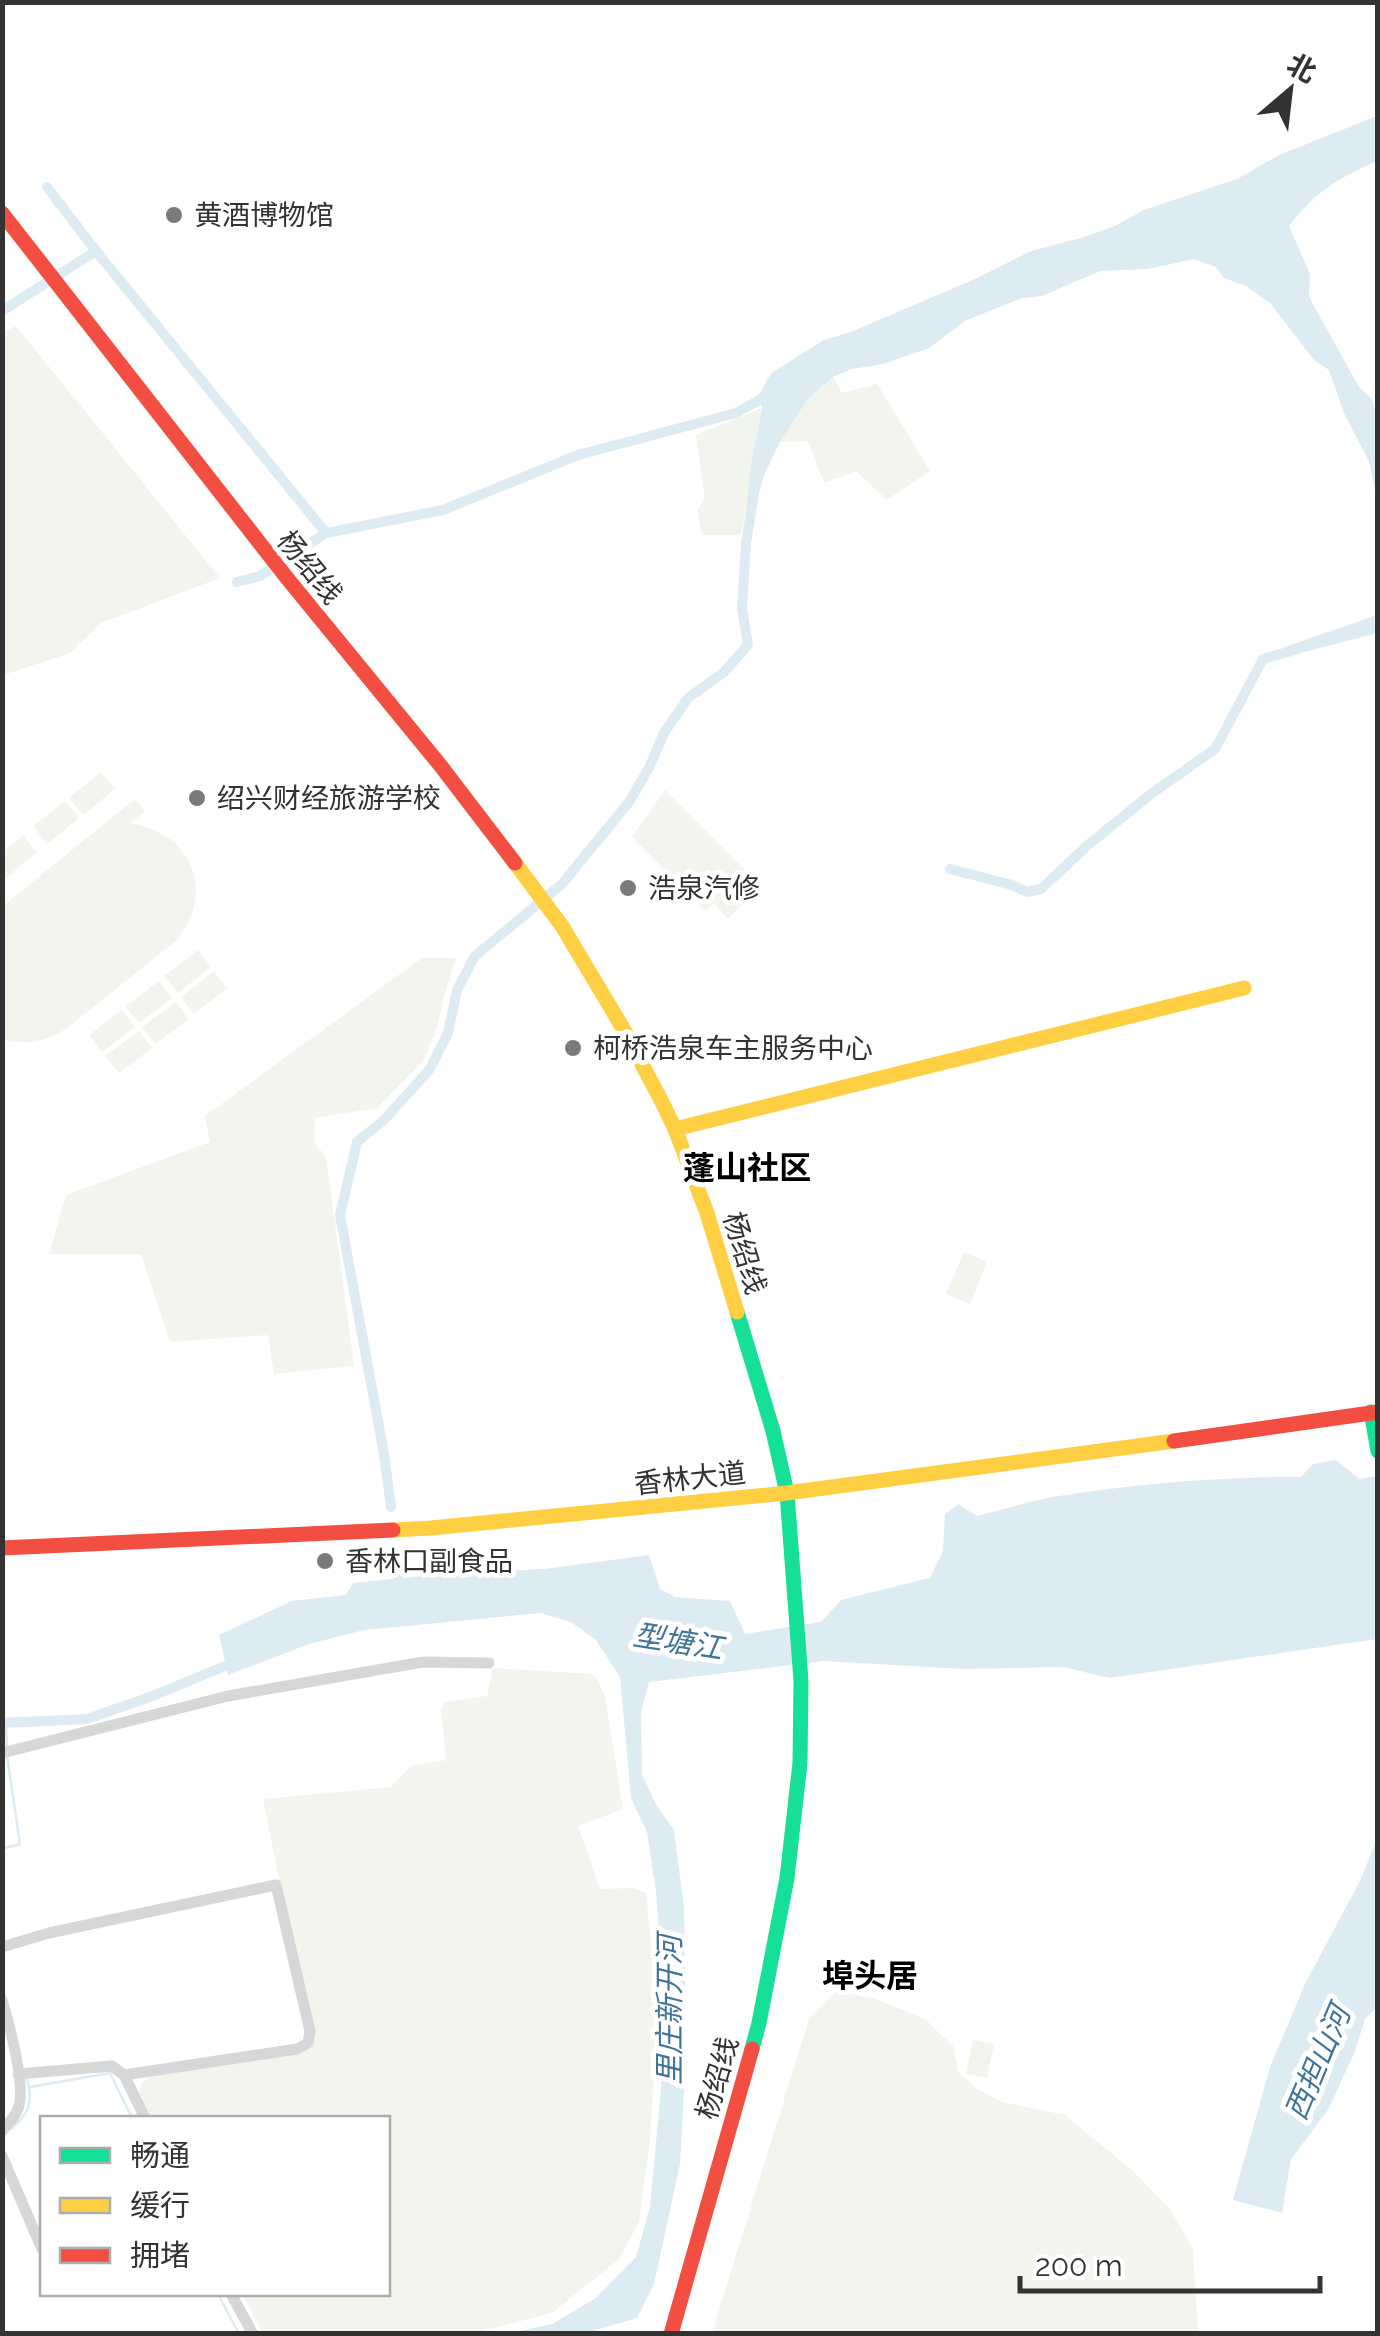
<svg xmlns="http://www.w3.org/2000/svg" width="1380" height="2336" viewBox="0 0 1380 2336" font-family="Raleway,'Noto Sans SC',sans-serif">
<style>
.green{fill:#f1f5ed}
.water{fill:#ddebf3}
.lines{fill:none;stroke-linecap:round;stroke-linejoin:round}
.stream{stroke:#ddebf3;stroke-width:2.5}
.canal{stroke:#ddebf3;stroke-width:10}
.street{stroke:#d7d7d7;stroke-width:11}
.fast{stroke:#16e098;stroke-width:15}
.slow{stroke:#ffcf43;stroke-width:15}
.jam{stroke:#f24e42;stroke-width:15}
.poi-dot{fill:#7a7a7a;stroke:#fff;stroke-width:4}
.labels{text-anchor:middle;stroke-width:10;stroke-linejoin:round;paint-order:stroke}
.poi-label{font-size:28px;fill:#333;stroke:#fff;text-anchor:start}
.street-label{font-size:28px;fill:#333;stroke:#fff}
.water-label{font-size:30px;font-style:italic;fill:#3f7597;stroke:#fff}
.quarter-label{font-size:32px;font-weight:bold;fill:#000;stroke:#fff}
</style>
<rect width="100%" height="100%" fill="#fff"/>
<!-- green -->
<g class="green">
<polygon points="16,326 220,578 101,623 70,653 3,675 2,333"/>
<polygon points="833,377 842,393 877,384 930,471 887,500 856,471 824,483 808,441 780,442 808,399"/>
<polygon points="762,408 750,471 747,506 740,535 702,535 697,511 705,498 696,435"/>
<polygon points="101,772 115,789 83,815 69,798"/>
<polygon points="665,790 760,885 728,919 714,903 706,911 632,837"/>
<path d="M135 799 145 811 130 823C192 833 216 890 177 940L66 1029C44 1042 27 1045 3 1040V906Z"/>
<polygon points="65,801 79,818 47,844 33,826"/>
<polygon points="23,835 37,852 6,878 3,874 3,852"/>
<polygon points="198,950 211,967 178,993 164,976"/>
<polygon points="422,958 456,958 445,992 436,1031 424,1060 377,1108 315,1118 314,1142 326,1157 354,1366 274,1374 268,1335 170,1342 141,1254 49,1254 66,1195 210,1142 205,1116"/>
<polygon points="214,971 227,988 194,1014 181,997"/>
<polygon points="159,981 172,998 139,1023 126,1006"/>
<polygon points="176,1002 189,1019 155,1044 142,1027"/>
<polygon points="122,1010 135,1027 102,1052 89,1035"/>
<polygon points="139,1031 152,1048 119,1073 105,1056"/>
<polygon points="964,1252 987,1262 970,1304 946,1294"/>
<polygon points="493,1668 592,1674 598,1680 605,1697 623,1809 578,1826 600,1889 633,1888 646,1893 654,1973 655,2057 650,2140 639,2222 619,2259 552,2313 473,2333 263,2333 242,2294 388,2294 388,2118 152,2118 139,2094 142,2083 151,2076 302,2053 312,2046 263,1799 391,1787 411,1766 446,1760 441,1708 446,1702 487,1696"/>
<polygon points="837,1991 876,1999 925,2019 953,2046 959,2073 977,2089 1002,2102 1065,2115 1134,2172 1170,2209 1193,2249 1198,2333 712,2333 809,2019"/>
<polygon points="973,2040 994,2044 987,2078 966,2074"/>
</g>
<!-- water -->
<g class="water">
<path d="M1377 116V161C1335 180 1318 190 1289 226L1310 274 1309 297 1359 387 1372 399 1377 418V499L1369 462 1344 413 1329 370 1314 360 1270 303 1246 286 1224 278 1216 267 1194 259 1148 269 1100 271 1042 296 1022 298 965 321 929 348 883 364 852 369 833 377 808 399 780 442 764 475 755 507 747 506 750 471 762 408 759 395 771 373 824 340 851 332 975 279 1031 251 1081 238 1115 226 1144 210 1237 179 1279 155Z"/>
<polygon points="1377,615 1377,633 1286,657 1282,648"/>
<path d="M1336 1460 1359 1479 1377 1476V1639L1109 1678 1064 1667 962 1669 824 1661 649 1682 641 1712 642 1775 657 1806 674 1830 684 1908 686 2051 680 2164 654 2284 637 2318 586 2333H510L552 2324 596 2298 636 2257 650 2207 664 2056 662 1971 656 1892 647 1832 631 1798 620 1677 596 1640 571 1622 540 1613 364 1630 309 1644 228 1675 219 1635 292 1601 346 1595 353 1583 444 1574 544 1569 649 1555 660 1589 675 1597 730 1601 745 1634 821 1622 841 1600 930 1578 943 1551 945 1514 958 1504 977 1516C1002 1510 1027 1502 1052 1497 1135 1484 1217 1477 1301 1477L1313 1464Z"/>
<polygon points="1377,1838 1377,2007 1365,2019 1355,2051 1328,2110 1291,2159 1282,2213 1233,2200 1270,2067 1305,1984 1361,1879"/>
</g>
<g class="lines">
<!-- stream -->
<g class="stream">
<polyline points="6,1725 7,1748"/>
<polyline points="2,1849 20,1844 7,1756"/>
<polyline points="2,1986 6,1999"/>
<polyline points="30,2087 110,2073 132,2118"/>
<path d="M12 2128C30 2113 33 2102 27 2079"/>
<polyline points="218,2294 239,2334"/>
</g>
<!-- canal -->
<g class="canal">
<polyline points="47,187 96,251 326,533 443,510 578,455 736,413 772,393"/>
<polyline points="2,311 96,251"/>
<polyline points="237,582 260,576 326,533"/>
<polyline points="950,869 1012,885 1027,892 1041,889 1088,845 1151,794 1215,749 1263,659 1295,650"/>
<polyline points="391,1507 384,1454 340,1215 357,1142 385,1119 430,1069 448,1033 457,990 475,956 562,884 629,802 649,768 664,733 688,698 724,672 748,645 742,608 746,543 754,494"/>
<polyline points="394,1552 401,1590"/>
<polyline points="2,1723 87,1719 150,1697 235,1662"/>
</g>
<!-- street -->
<g class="street">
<polyline points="2,1753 228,1696 423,1662 489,1663"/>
<polyline points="2,1947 49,1933 276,1885 310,2031 308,2043 297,2049 124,2075 145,2118"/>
<path d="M2 2000C9 2024 28 2090 17 2111 14 2118 7 2125 2 2131"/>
<polyline points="18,2074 112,2066 124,2075"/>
<polyline points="2,2156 42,2249"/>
<polyline points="231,2294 253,2334"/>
</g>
<!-- fast -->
<g class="fast">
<polyline points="737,1312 773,1431 787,1493 801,1681 800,1763 787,1878 759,2023 752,2049"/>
<polyline points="1371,1412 1378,1451"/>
</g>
<!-- slow -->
<g class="slow">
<polyline points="515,863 562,926 624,1030 663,1104 675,1129 707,1213 737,1312"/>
<polyline points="675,1129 1244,988"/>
<polyline points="393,1530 431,1528 787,1493 1174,1441"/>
</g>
<!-- jam -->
<g class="jam">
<polyline points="2,213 287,578 440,765 515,863"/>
<polyline points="1174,1441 1378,1412"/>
<polyline points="2,1548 393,1530"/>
<polyline points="671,2334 752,2049"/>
</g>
</g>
<!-- markers -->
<g class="poi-dot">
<circle cx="174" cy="215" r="10"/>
<circle cx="197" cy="798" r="10"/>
<circle cx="628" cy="888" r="10"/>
<circle cx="573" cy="1048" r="10"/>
<circle cx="325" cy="1561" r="10"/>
</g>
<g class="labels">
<!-- poi labels -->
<g class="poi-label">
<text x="194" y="225">黄酒博物馆</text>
<text x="217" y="808">绍兴财经旅游学校</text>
<text x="648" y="898">浩泉汽修</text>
<text x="593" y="1058">柯桥浩泉车主服务中心</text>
<text x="345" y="1571">香林口副食品</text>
</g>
<!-- street labels -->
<g class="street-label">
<text transform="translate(310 567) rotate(51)" y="10">杨绍线</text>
<text transform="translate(745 1253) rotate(73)" y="10">杨绍线</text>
<text transform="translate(690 1478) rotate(-6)" y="10">香林大道</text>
<text transform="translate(717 2078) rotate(-74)" y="10">杨绍线</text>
</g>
<!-- water labels -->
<g class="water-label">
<text transform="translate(678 1642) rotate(9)" y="10">型塘江</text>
<text transform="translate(670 2010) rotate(-90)" y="10">里庄新开河</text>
<text transform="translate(1318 2063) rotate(-67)" y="10">西担山河</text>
</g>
<!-- quarter labels -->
<g class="quarter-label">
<text x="747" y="1179">蓬山社区</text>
<text x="870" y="1987">埠头居</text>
</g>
</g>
<!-- border -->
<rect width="1380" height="2336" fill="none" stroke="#333333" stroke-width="10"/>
<!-- legend -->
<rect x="40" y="2116" width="350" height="180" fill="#ffffff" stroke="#adadad" stroke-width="2.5"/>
<rect x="60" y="2148" width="50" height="15" fill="#16e098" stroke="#adadad" stroke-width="2.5"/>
<text x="130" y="2166" font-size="30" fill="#333333">畅通</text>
<rect x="60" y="2198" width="50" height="15" fill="#ffcf43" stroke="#adadad" stroke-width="2.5"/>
<text x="130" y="2216" font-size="30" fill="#333333">缓行</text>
<rect x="60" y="2248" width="50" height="15" fill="#f24e42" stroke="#adadad" stroke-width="2.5"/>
<text x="130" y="2266" font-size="30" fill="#333333">拥堵</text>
<!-- north arrow -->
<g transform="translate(1290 90) rotate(28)" stroke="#ffffff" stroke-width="8" paint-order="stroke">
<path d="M0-8L18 38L0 25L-18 38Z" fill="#333333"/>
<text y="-15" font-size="28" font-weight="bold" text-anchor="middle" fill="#333333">北</text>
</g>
<!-- scale -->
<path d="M1020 2276v15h300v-15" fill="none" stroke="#333333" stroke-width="5"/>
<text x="1035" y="2276" font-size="30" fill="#333333" stroke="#ffffff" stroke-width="8" paint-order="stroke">200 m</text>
</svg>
